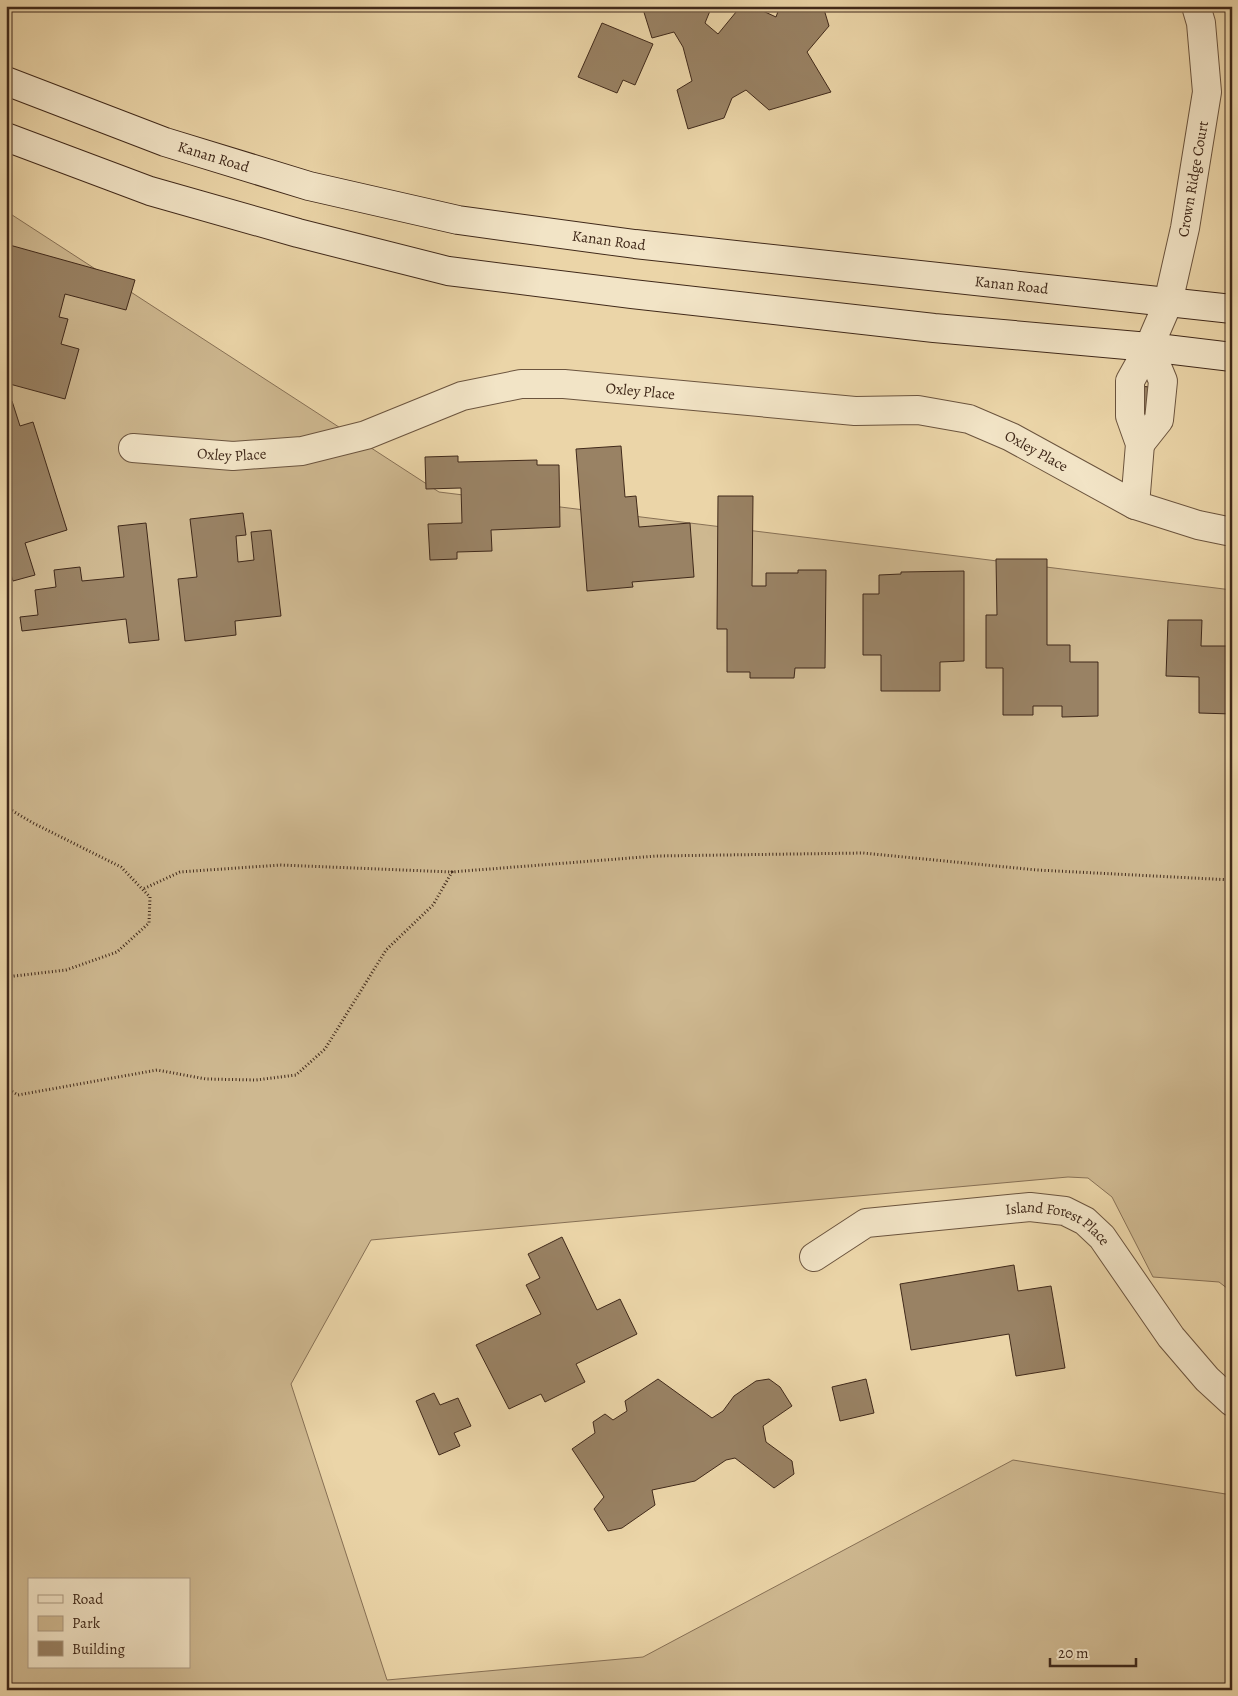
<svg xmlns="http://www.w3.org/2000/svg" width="1238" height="1696" viewBox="0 0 1238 1696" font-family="Alegreya,serif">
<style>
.green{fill:#ceb890;stroke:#877055;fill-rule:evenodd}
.building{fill:#998264;stroke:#40291a}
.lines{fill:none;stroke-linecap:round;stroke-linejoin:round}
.street-casing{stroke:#6b543e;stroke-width:30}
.secondary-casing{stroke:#40291a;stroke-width:30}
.path{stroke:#40291a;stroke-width:3;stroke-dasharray:1 2.5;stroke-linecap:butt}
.street{stroke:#f2e4c6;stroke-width:28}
.secondary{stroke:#f2e4c6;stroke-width:28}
.labels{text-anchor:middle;stroke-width:4;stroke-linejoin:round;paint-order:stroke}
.street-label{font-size:15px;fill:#40291a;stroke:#f2e4c6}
</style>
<rect width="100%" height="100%" fill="#ebd5a8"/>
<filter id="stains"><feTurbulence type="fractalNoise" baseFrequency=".004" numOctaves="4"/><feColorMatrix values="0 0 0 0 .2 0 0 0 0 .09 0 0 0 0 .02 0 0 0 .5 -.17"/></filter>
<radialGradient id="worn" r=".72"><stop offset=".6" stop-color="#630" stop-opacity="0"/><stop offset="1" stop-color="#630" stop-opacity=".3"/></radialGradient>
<!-- green -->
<path class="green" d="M6 211 439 492 1232 590V1292L1219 1282 1153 1277 1112 1197 1088 1178 1068 1177 371 1240 291 1384 387 1680 643 1657 1013 1460 1232 1495V1690H6ZM29 1580H189V1667H29Z"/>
<!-- building -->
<g class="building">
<polygon points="642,6 712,6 705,23 718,34 741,6 752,6 776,17 780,6 823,6 829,26 807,52 831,92 769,110 746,90 732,98 724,118 688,129 677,90 692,81 683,47 674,32 652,38"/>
<polygon points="602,23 653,44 635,85 623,80 617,93 578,77"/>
<polygon points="6,244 135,280 126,310 65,294 59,317 68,319 61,344 79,349 65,399 6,383"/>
<polygon points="1138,386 1150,387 1148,410 1137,409"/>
<polygon points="12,401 20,426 33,422 67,530 25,543 35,575 13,581 6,558 6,470 9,470 6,462 6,403"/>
<polygon points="621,446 625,497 636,496 639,527 690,523 694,577 632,582 633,587 587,591 576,449"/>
<polygon points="458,456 458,462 537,460 537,465 559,465 560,527 491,530 492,551 457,552 457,559 430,560 428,524 462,523 461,488 426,489 425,457"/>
<polygon points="718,496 753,496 752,586 766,586 766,573 798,573 798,570 826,570 825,668 795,668 794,678 750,678 750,672 727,672 727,629 717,629"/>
<polygon points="243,513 246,535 236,536 238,562 254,560 251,532 271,530 281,616 235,621 236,635 185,641 178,579 197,577 190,519"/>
<polygon points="146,523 159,640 129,643 126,619 22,631 20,617 38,615 35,590 56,587 54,570 80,567 82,581 124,577 118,526"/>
<polygon points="996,559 1047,559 1047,645 1070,645 1070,662 1098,662 1098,716 1062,717 1062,706 1033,706 1033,715 1003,715 1003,668 986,668 986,615 997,615"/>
<polygon points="964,571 964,661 940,662 940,691 881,691 881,655 863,655 863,594 879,594 879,575 901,574 901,572"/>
<polygon points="1168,620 1202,620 1201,646 1227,646 1227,637 1232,637 1232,714 1199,713 1199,677 1166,676"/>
<polygon points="562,1237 597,1310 620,1299 637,1334 576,1364 585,1382 545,1402 541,1394 509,1409 476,1345 541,1314 526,1285 540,1278 528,1254"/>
<polygon points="1014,1265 1018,1291 1051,1286 1065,1368 1016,1376 1009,1334 911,1350 900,1284"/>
<polygon points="658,1379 712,1418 723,1411 734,1396 756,1381 769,1379 780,1387 792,1406 763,1426 766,1442 792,1461 794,1474 774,1488 735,1458 726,1460 695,1481 652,1490 655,1505 622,1528 608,1531 594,1509 604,1497 572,1449 595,1433 593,1422 605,1414 613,1420 627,1411 625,1401"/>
<polygon points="866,1379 874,1413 840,1421 832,1387"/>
<polygon points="434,1393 440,1405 458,1398 471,1426 454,1433 460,1446 439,1455 416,1401"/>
</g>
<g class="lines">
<!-- street casing -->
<g class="street-casing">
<g id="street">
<polyline points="1196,6 1201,23 1207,92 1185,228 1168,303 1149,347 1130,381 1130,416 1140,444 1135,505 1198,525 1232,532"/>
<polyline points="1140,444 1159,420 1163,381 1149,347"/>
<path id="s1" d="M133 448 233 456 302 451 366 435 462 396 521 384H564L855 411 918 410 969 419 1011 437 1135 505"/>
<path id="s2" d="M814 1257 866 1223 1030 1207 1065 1211 1085 1221 1102 1237 1171 1337 1207 1379 1232 1402"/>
</g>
</g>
<!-- secondary casing -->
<g class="secondary-casing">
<g id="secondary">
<path id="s3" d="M6 81 165 142 309 186 458 220 635 244 1232 309"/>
<polyline points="6,137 150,191 298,233 448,271 632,294 934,328 1149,347 1232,357"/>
</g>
</g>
<!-- path -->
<g class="path">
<polyline points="6,807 33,823 121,867 150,897 149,923 117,952 66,970 6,977"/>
<polyline points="451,872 656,856 863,853 1037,870 1232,880"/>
<polyline points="6,1088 18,1095 157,1070 206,1079 256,1080 296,1075 325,1049 386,950 433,905 452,872 280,865 180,872 143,889"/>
</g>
<!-- street -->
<use href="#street" class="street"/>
<!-- secondary -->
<use href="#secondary" class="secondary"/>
</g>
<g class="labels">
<!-- street labels -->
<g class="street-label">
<text dy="5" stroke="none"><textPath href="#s3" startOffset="221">Kanan Road</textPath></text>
<text transform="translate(1193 179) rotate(-80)" y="5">Crown Ridge Court</text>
<text dy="5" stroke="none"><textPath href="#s3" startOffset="626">Kanan Road</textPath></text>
<text dy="5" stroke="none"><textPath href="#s3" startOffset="1031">Kanan Road</textPath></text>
<text dy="5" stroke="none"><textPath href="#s1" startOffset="519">Oxley Place</textPath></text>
<text dy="5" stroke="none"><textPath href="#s1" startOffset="924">Oxley Place</textPath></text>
<text dy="5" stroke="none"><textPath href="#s1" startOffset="99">Oxley Place</textPath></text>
<text dy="5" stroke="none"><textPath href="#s2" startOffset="259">Island Forest Place</textPath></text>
</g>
</g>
<!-- margin -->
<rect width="1238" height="1696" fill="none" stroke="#ebd5a8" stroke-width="25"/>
<rect x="8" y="8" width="1223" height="1681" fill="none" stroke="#40291a" stroke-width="2.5"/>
<rect x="12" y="12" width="1213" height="1671" fill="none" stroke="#40291a"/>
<!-- legend -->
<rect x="28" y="1578" width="162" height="90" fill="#f2e4c6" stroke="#ab9981"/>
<rect x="38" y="1595" width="25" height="8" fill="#f2e4c6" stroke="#ab9981"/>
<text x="72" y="1604" font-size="15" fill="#40291a">Road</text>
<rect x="38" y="1616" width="25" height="15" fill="#ceb890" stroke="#ab9981"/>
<text x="72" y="1628" font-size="15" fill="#40291a">Park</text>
<rect x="38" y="1641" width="25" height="15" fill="#998264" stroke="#ab9981"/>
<text x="72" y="1654" font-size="15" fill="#40291a">Building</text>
<!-- scale -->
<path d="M1050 1658v8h86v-8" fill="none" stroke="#40291a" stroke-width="2.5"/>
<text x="1058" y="1658" font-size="15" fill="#40291a" stroke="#f2e4c6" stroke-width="4" paint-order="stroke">20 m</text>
<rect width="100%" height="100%" filter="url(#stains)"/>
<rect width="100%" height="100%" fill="url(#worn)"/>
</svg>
